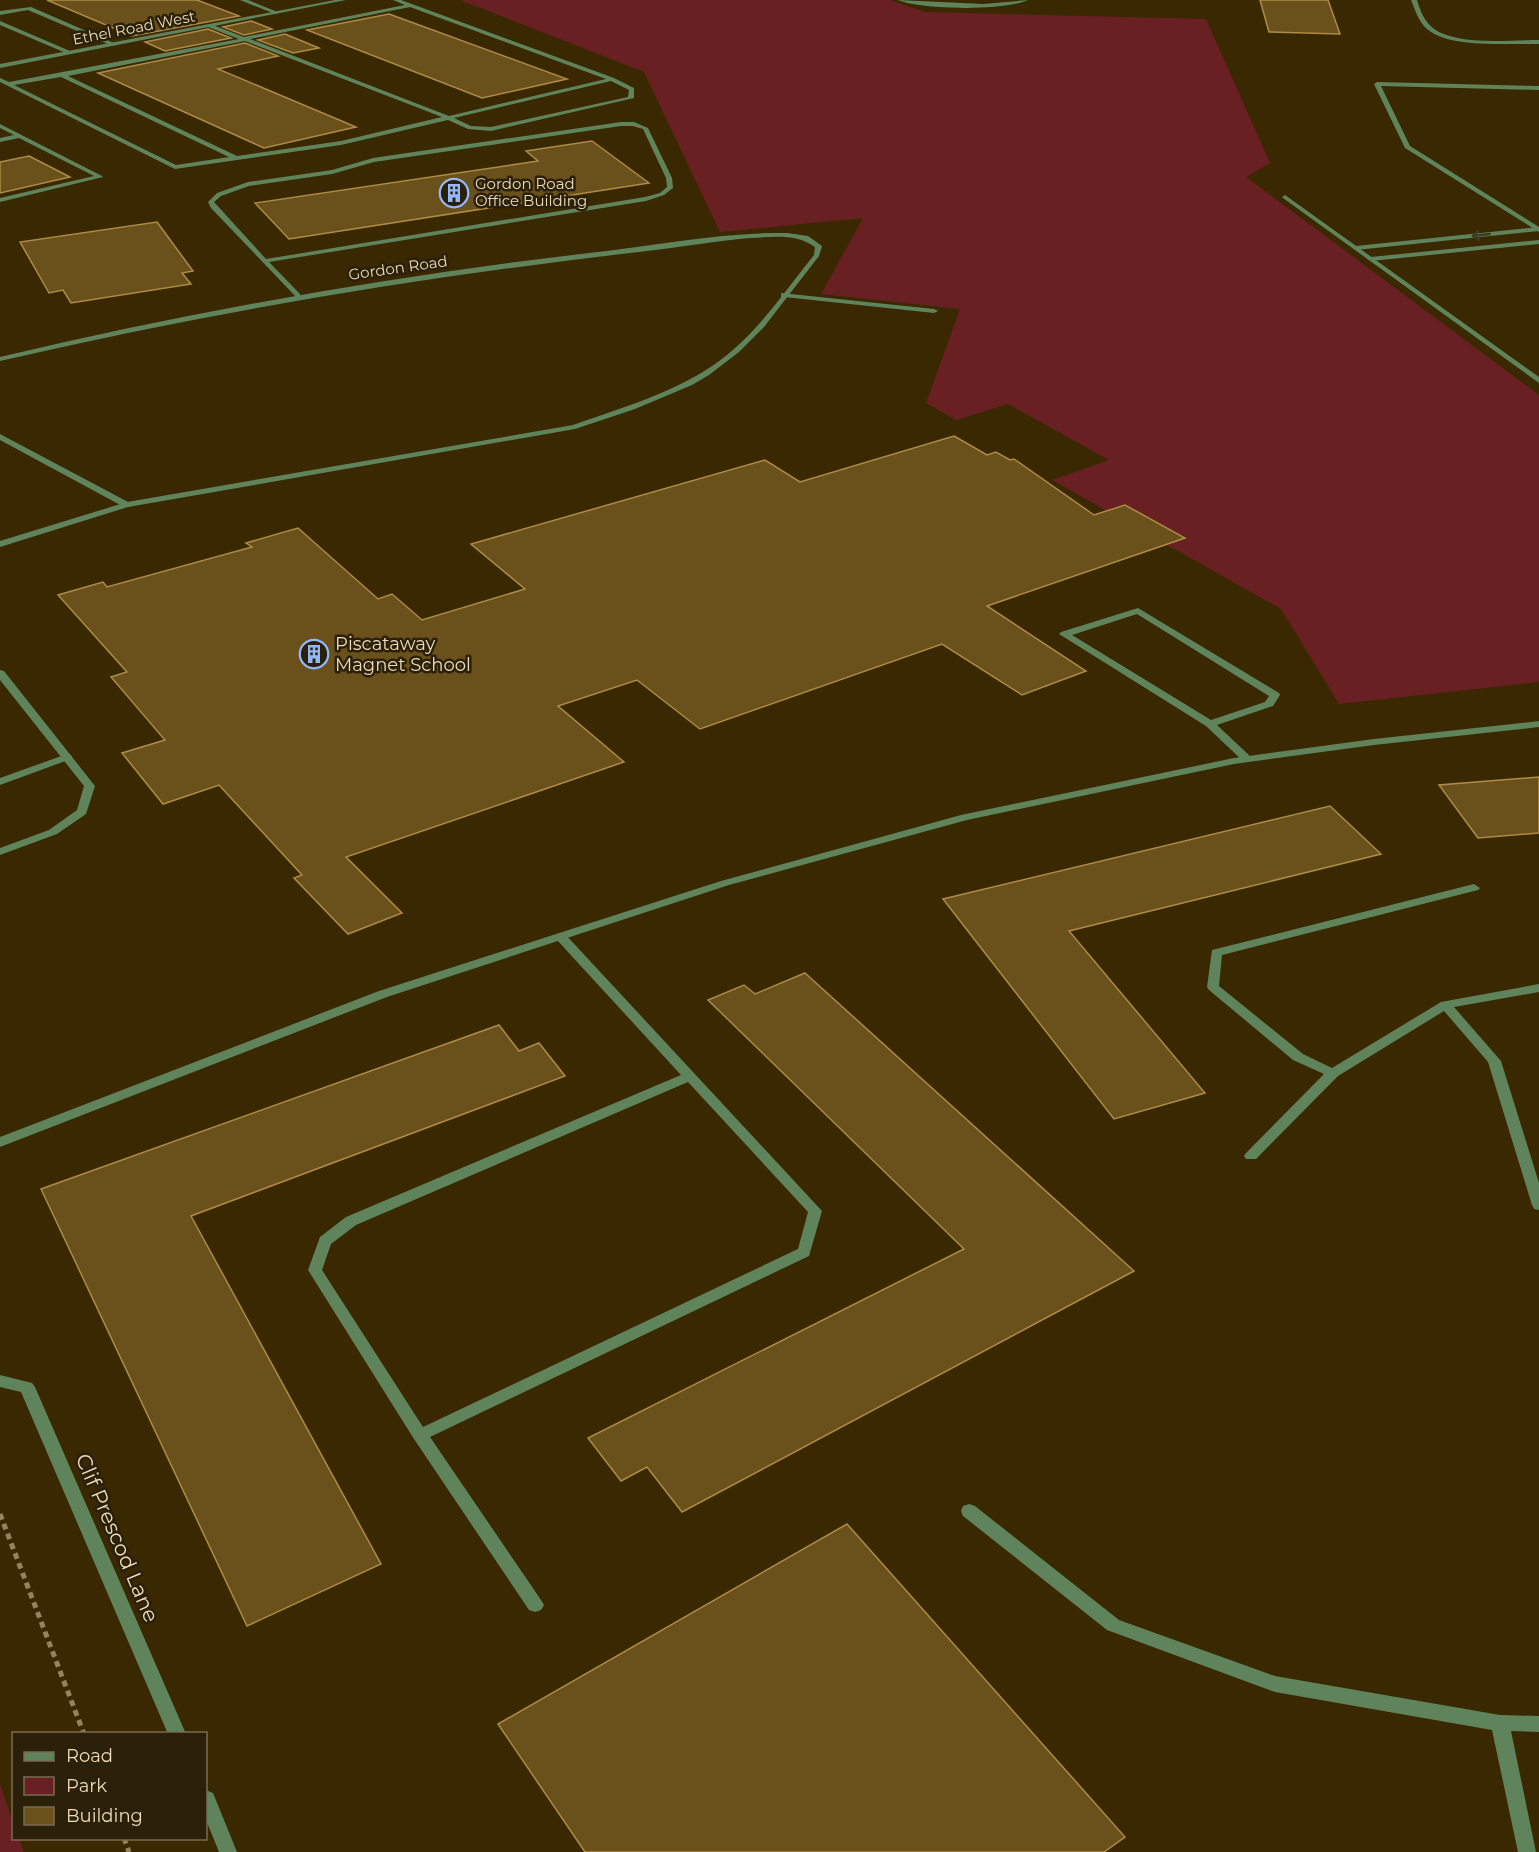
<svg xmlns="http://www.w3.org/2000/svg" width="1539" height="1852" viewBox="0 0 1539 1852" font-family="Montserrat,sans-serif">
<style>
.green{fill:#692023}
.building{fill:#6a501a;stroke:#ae8b46;stroke-width:1.5}
.lines{fill:none;stroke-linecap:round;stroke-linejoin:round}
.path{stroke:#95835e;stroke-width:5;stroke-dasharray:6 4.5;stroke-linecap:butt}
.service{fill:#5f845b;fill-rule:evenodd}
.minor{fill:#5f845b;fill-rule:evenodd}
.tertiary{fill:#5f845b;fill-rule:evenodd}
.oneway{stroke:#3b3e22}
.labels{text-anchor:middle;stroke-width:5;stroke-linejoin:round;paint-order:stroke}
.far-street-label{font-size:15px;fill:#eddbb9;stroke:#2b200a}
.far-poi-label{font-size:15px;fill:#eddbb9;stroke:#2b200a;text-anchor:start}
.poi-label{font-size:18px;fill:#eddbb9;stroke:#2b200a;text-anchor:start}
.near-street-label{font-size:21px;fill:#eddbb9;stroke:#2b200a}
</style>
<rect width="100%" height="100%" fill="#3a2801"/>
<!-- green -->
<g class="green">
<polygon points="460,0 890,0 925,12 1206,19 1270,163 1246,177 1539,395 1539,682 1339,704 1281,609 1052,480 1109,460 1008,404 956,420 926,403 960,309 821,294 863,218 720,232 644,72"/>
<polygon points="0,1784 13,1822 14,1838 19,1839 24,1852 0,1852"/>
</g>
<!-- building -->
<g class="building">
<polygon points="47,0 197,0 239,16 132,36"/>
<polygon points="1260,0 1328,0 1340,34 1269,32"/>
<polygon points="389,14 567,79 482,98 307,30"/>
<polygon points="251,21 272,29 244,35 223,27"/>
<polygon points="208,29 231,38 165,51 145,42"/>
<polygon points="285,34 319,48 293,53 258,40"/>
<polygon points="245,43 278,56 218,69 356,127 264,148 98,73"/>
<polygon points="592,141 649,183 289,239 255,203 538,161 526,151"/>
<polygon points="29,156 70,177 0,193 0,162"/>
<polygon points="157,222 193,271 182,273 191,284 71,303 63,290 49,293 20,242"/>
<polygon points="954,436 987,455 996,452 1010,460 1014,459 1094,515 1125,505 1185,538 987,606 1086,671 1022,695 942,644 700,729 637,680 558,706 624,762 346,857 402,913 348,934 294,878 302,875 219,785 163,804 122,753 165,740 111,677 127,672 58,595 103,582 107,587 252,547 246,543 298,528 378,599 392,594 422,620 525,589 471,544 765,460 800,482"/>
<polygon points="1539,777 1539,833 1478,838 1439,785"/>
<polygon points="1330,806 1381,854 1069,931 1205,1093 1114,1119 943,899"/>
<polygon points="805,973 1134,1271 682,1512 647,1467 621,1481 588,1438 964,1249 708,1000 744,985 755,994"/>
<polygon points="499,1025 519,1051 539,1043 565,1076 191,1216 381,1564 247,1626 41,1189"/>
<polygon points="847,1524 1125,1837 1104,1852 585,1852 498,1724"/>
</g>
<g class="lines">
<!-- path -->
<g class="path">
<polyline points="0,1514 84,1734"/>
<polyline points="124,1838 129,1852"/>
</g>
<!-- service -->
<g class="service">
<polygon points="240,0 248,0 280,13 275,14"/>
<path d="M393 0H401L614 78 634 88V98L491 131 468 129 448 120 341 145 175 169 0 82V78L9 82 239 39 208 27 210 24 244 37 405 5ZM410 7 606 79 449 116 250 39ZM245 41 442 117 341 141 237 156 68 76ZM61 77 229 157 176 165 14 85ZM611 81 629 90 628 97 491 127 471 126 454 118Z"/>
<path d="M898 0 983 4 1028 0C1006 11 921 10 898 0Z"/>
<path d="M1411 0H1417C1420 10 1424 21 1433 28 1456 46 1510 40 1539 40V44C1510 43 1450 49 1427 29 1419 22 1415 10 1411 0Z"/>
<polygon points="31,7 114,43 115,44 110,45 28,10 0,15 0,11"/>
<polygon points="0,21 70,51 71,52 66,53 0,25"/>
<polygon points="1377,82 1539,86 1539,90 1381,86 1410,146 1539,227 1539,232 1405,148 1374,84"/>
<path d="M621 122H634L648 128 672 178 673 188 664 195 646 201 269 262 300 294V298H297L211 208 208 202 217 193 248 182 332 170 373 158ZM621 126H633L643 129 666 178 667 187 660 193 645 197 266 259 214 202 221 196 249 186 332 174 374 162Z"/>
<polygon points="0,124 102,176 103,177 0,202 0,198 94,176 19,138 0,142 0,138 14,135 0,128"/>
<polygon points="1285,195 1539,377 1539,383 1283,198 1282,197"/>
<polygon points="781,293 934,309 938,311 934,313 784,297 781,297"/>
<polygon points="0,434 130,503 131,505 130,507 124,507 0,440"/>
<path d="M1138 608 1279 693 1280 695 1273 706 1217 725 1251 757 1252 759 1251 761H1243L1206 726 1059 634 1061 632ZM1137 614 1269 696 1265 702 1211 720 1072 635Z"/>
<polygon points="67,754 71,755 72,757 71,759 0,785 0,778"/>
<polygon points="1474,884 1480,888 1478,890 1222,955 1219,986 1303,1054 1332,1068 1441,1002 1539,984 1539,992 1454,1007 1501,1061 1539,1183 1539,1210 1534,1209 1532,1205 1488,1062 1444,1011 1338,1076 1256,1159 1246,1159 1244,1156 1246,1153 1324,1074 1293,1060 1209,990 1207,987 1212,950"/>
<path d="M561 933 565 934 822 1211 809 1256 430 1437 541 1600 544 1605 541 1610 535 1612 529 1610 414 1439 308 1270 320 1237 346 1217 681 1075 557 940 555 937 557 934ZM688 1082 808 1212 798 1249 423 1427 322 1270 331 1244 356 1225Z"/>
</g>
<!-- minor -->
<g class="minor">
<polygon points="335,0 346,0 0,68 0,64"/>
<polygon points="1539,227 1539,231 1356,250 1353,248 1356,246"/>
<path d="M787 233 808 236 822 246 819 256 764 327 739 352 709 375 692 385 635 409 575 429 128 507 0 547V541L127 502 573 425C629 405 689 389 734 349 765 322 788 287 814 255L815 247C796 233 772 237 750 238 715 241 681 247 647 251 429 276 214 311 0 361V357C194 311 391 276 589 253 655 246 721 232 787 233Z"/>
<polygon points="1539,240 1539,244 1371,261 1367,259 1371,257"/>
<polygon points="0,670 4,671 95,786 86,814 57,834 0,855 0,848 49,830 77,810 84,786 0,680"/>
<polygon points="0,1375 32,1383 35,1387 186,1734 168,1734 21,1392 0,1387"/>
<polygon points="969,1504 975,1506 1119,1620 1275,1676 1500,1715 1539,1716 1539,1732 1511,1731 1536,1852 1518,1852 1492,1730 1275,1692 1107,1630 963,1516 961,1511 963,1506"/>
<polygon points="206,1790 213,1793 237,1852 219,1852 206,1820"/>
</g>
<!-- tertiary -->
<polygon class="tertiary" points="1539,721 1539,727 1374,745 1234,764 967,820 729,885 387,997 0,1147 0,1137 379,991 721,881 961,815 1234,758 1374,739"/>
</g>
<!-- one-way arrows -->
<defs><path id="oneway-shaft" d="M-6 0H5M1.5-3L5.5 0L1.5 3" fill="none" stroke-width="1.6" stroke-linecap="round" stroke-linejoin="round" transform="scale(1.5)"/></defs>
<use class="oneway" href="#oneway-shaft" transform="translate(1481 235) rotate(174)"/>
<!-- icons -->
<defs>
<g id="building-ring" transform="scale(1.5)"><circle r="9.5" fill="#2b200a" stroke="#92b7fd" stroke-width="1.5"/><path d="M-4-6H4V6H1V3H-1V6H-4ZM-2.5-4.3h1.7v1.8h-1.7ZM.8-4.3h1.7v1.8H.8ZM-2.5-1h1.7V.8h-1.7ZM.8-1h1.7V.8H.8Z" fill="#92b7fd"/></g>
</defs>
<g fill-rule="evenodd">
<use href="#building-ring" x="454" y="193"/>
<use href="#building-ring" x="314" y="654"/>
</g>
<g class="labels">
<!-- far-street labels -->
<g class="far-street-label">
<text transform="translate(134 28) rotate(-11)" y="5">Ethel Road West</text>
<text transform="translate(398 268) rotate(-8)" y="5">Gordon Road</text>
</g>
<!-- far-poi labels -->
<g class="far-poi-label">
<text x="475" y="189">Gordon Road<tspan x="475" dy="17">Office Building</tspan></text>
</g>
<!-- poi labels -->
<g class="poi-label">
<text x="335" y="650">Piscataway<tspan x="335" dy="21">Magnet School</tspan></text>
</g>
<!-- near-street labels -->
<g class="near-street-label">
<text transform="translate(117 1538) rotate(67)" y="7">Clif Prescod Lane</text>
</g>
</g>
<!-- legend -->
<rect x="12" y="1732" width="195" height="108" fill="#2b200a" stroke="#796b50" stroke-width="1.5"/>
<rect x="24" y="1752" width="30" height="9" fill="#5f845b" stroke="#796b50" stroke-width="1.5"/>
<text x="66" y="1762" font-size="18" fill="#eddbb9">Road</text>
<rect x="24" y="1777" width="30" height="18" fill="#692023" stroke="#796b50" stroke-width="1.5"/>
<text x="66" y="1792" font-size="18" fill="#eddbb9">Park</text>
<rect x="24" y="1807" width="30" height="18" fill="#6a501a" stroke="#796b50" stroke-width="1.5"/>
<text x="66" y="1822" font-size="18" fill="#eddbb9">Building</text>
</svg>
